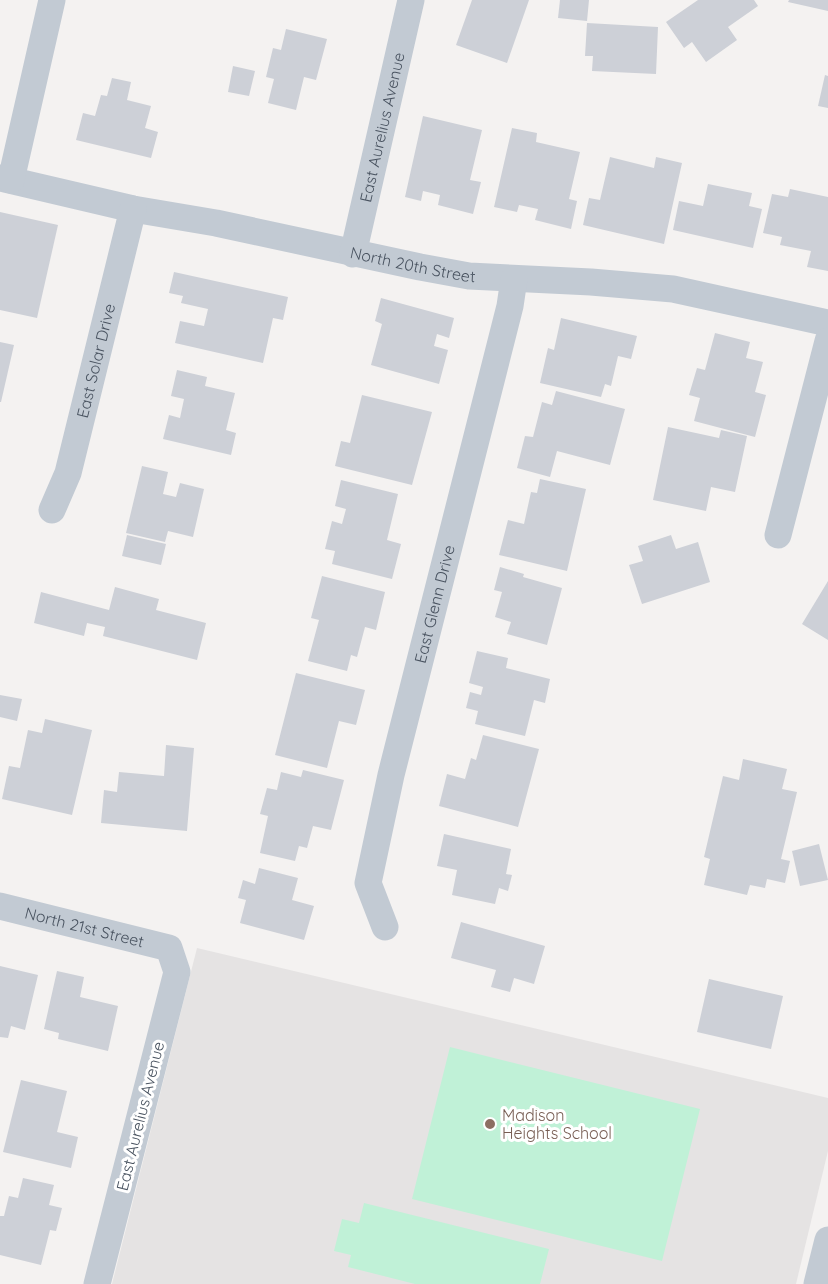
<svg xmlns="http://www.w3.org/2000/svg" width="828" height="1284" viewBox="0 0 828 1284" font-family="Quicksand,sans-serif">
<style>
.education{fill:#e5e3e3}
.green{fill:#c0f1d7}
.building{fill:#cdd0d7}
.lines{fill:none;stroke-linecap:round;stroke-linejoin:round}
.minor{stroke:#c2cad3;stroke-width:27}
.education-dot{fill:#8d6e63;stroke:#fff;stroke-width:2}
.labels{text-anchor:middle;stroke-width:6;stroke-linejoin:round;paint-order:stroke}
.street-label{font-size:16px;fill:#495360;stroke:#fff}
.education-label{font-size:16px;fill:#785e54;stroke:#fff;text-anchor:start}
</style>
<rect width="100%" height="100%" fill="#f4f2f1"/>
<!-- education -->
<polygon class="education" points="197,948 828,1098 828,1151 796,1284 112,1284"/>
<!-- green -->
<g class="green">
<polygon points="450,1047 700,1109 662,1261 412,1199"/>
<polygon points="364,1203 549,1249 540,1284 415,1284 348,1267 351,1255 334,1251 342,1219 359,1223"/>
</g>
<!-- building -->
<g class="building">
<polygon points="472,0 529,0 507,63 456,45"/>
<polygon points="560,0 589,0 587,21 558,18"/>
<polygon points="698,0 754,0 758,6 728,27 737,40 706,62 692,42 684,48 666,22"/>
<polygon points="789,0 828,0 828,11 788,2"/>
<polygon points="587,23 658,27 656,74 592,71 593,56 585,56"/>
<polygon points="286,29 327,39 316,80 304,77 296,110 268,103 274,79 266,77 273,48 281,50"/>
<polygon points="233,66 255,71 249,96 228,92"/>
<polygon points="825,75 828,76 828,108 818,106"/>
<polygon points="112,78 131,82 127,100 151,106 145,128 158,132 151,158 76,140 83,113 95,116 101,95 107,96"/>
<polygon points="423,116 482,130 470,180 481,182 473,214 438,205 440,195 423,191 421,201 405,197"/>
<polygon points="512,128 537,133 536,142 580,152 569,199 577,201 571,229 535,220 538,209 519,205 517,212 494,207"/>
<polygon points="610,157 654,168 656,157 682,163 664,244 583,225 589,198 600,200"/>
<polygon points="708,184 752,193 749,206 762,209 753,248 673,230 679,201 703,206"/>
<polygon points="790,189 828,197 828,271 807,267 811,251 780,245 782,237 763,233 772,194 788,197"/>
<polygon points="0,212 58,225 37,318 0,310"/>
<polygon points="174,272 288,297 283,320 273,318 263,363 175,343 180,321 204,326 208,309 181,303 183,296 169,293"/>
<polygon points="381,298 454,318 449,338 437,334 434,346 448,350 439,384 371,365 382,324 375,321"/>
<polygon points="561,318 637,336 631,359 618,356 611,386 605,384 601,397 540,383 548,348 554,350"/>
<polygon points="715,333 750,342 746,358 763,362 755,392 766,395 755,437 694,421 700,398 689,395 697,368 705,370"/>
<polygon points="0,342 14,345 1,402 0,402"/>
<polygon points="177,370 207,377 205,386 235,393 226,430 236,433 231,455 163,439 169,415 180,418 184,399 171,396"/>
<polygon points="556,391 625,409 610,465 557,451 550,477 517,468 525,436 533,437 542,402 552,405"/>
<polygon points="362,395 432,412 412,485 335,466 341,441 350,443"/>
<polygon points="668,427 719,438 721,430 747,436 735,492 711,487 706,511 653,500"/>
<polygon points="142,466 168,472 163,494 176,497 180,483 204,489 193,537 168,531 165,542 126,533"/>
<polygon points="540,479 586,489 567,571 499,555 508,520 524,524 531,492 537,493"/>
<polygon points="341,480 398,494 387,540 401,544 392,579 332,564 335,551 325,549 332,521 342,524 346,509 335,506"/>
<polygon points="127,535 166,544 161,565 122,556"/>
<polygon points="671,535 676,549 698,542 710,582 642,604 629,565 643,561 638,546"/>
<polygon points="500,567 524,574 523,577 562,588 547,645 507,634 511,622 495,617 502,592 494,590"/>
<polygon points="322,576 385,592 376,630 365,627 357,657 351,655 347,671 308,661 319,620 311,618"/>
<polygon points="828,581 828,640 802,624"/>
<polygon points="115,587 159,599 156,610 206,623 197,660 103,636 105,627 87,623 84,636 34,623 41,592 109,610"/>
<polygon points="477,651 508,658 506,668 550,679 545,703 534,700 525,736 475,724 478,711 466,708 470,692 481,695 483,687 469,683"/>
<polygon points="296,673 365,690 356,725 339,721 327,768 275,755"/>
<polygon points="0,695 22,699 17,721 0,717"/>
<polygon points="45,719 92,730 72,815 2,799 9,766 20,768 28,730 42,733"/>
<polygon points="483,735 539,749 518,827 439,806 447,774 465,779 471,758 476,760"/>
<polygon points="166,745 194,748 187,831 101,823 104,790 117,792 119,772 164,776"/>
<polygon points="743,759 787,769 782,789 797,792 781,859 790,861 785,883 767,879 765,888 750,885 747,895 704,885 710,859 704,857 723,776 739,780"/>
<polygon points="303,770 344,780 331,830 313,826 307,848 299,846 295,861 260,853 268,816 260,814 267,788 277,790 281,772 301,777"/>
<polygon points="444,834 511,849 506,874 512,875 508,891 499,888 495,904 452,895 457,870 437,866"/>
<polygon points="819,844 828,880 800,886 792,851"/>
<polygon points="259,868 298,878 292,900 314,906 304,940 240,923 246,900 238,898 243,880 255,884"/>
<polygon points="461,922 545,946 534,984 514,978 510,992 491,987 496,970 451,958"/>
<polygon points="0,966 38,975 25,1030 11,1026 8,1038 0,1037"/>
<polygon points="57,971 84,977 80,997 118,1006 108,1051 58,1039 59,1033 44,1029"/>
<polygon points="709,979 783,996 771,1049 697,1032"/>
<polygon points="21,1080 67,1091 57,1132 78,1137 71,1168 3,1152"/>
<polygon points="23,1178 54,1185 49,1205 62,1208 56,1231 50,1230 41,1265 0,1255 0,1216 4,1216 9,1196 18,1198"/>
</g>
<g class="lines">
<!-- minor -->
<g class="minor">
<path id="s1" d="M0 178 133 209 216 223 420 267 469 276 591 282 673 289 828 323"/>
<polyline points="11,180 52,0"/>
<path id="s2" d="M353 254 411 0"/>
<path id="s3" d="M52 510 68 473 133 209"/>
<polyline points="778,535 828,341"/>
<path id="s4" d="M0 906 169 948 177 972 97 1284"/>
<path id="s5" d="M385 927 368 883 391 775 510 306 514 279"/>
<polyline points="817,1284 828,1240"/>
</g>
</g>
<!-- markers -->
<circle class="education-dot" cx="490" cy="1124" r="6"/>
<g class="labels">
<!-- street labels -->
<g class="street-label">
<text dy="6" stroke="none"><textPath href="#s2" startOffset="130">East Aurelius Avenue</textPath></text>
<text dy="6" stroke="none"><textPath href="#s1" startOffset="422">North 20th Street</textPath></text>
<text dy="6" stroke="none"><textPath href="#s3" startOffset="156">East Solar Drive</textPath></text>
<text dy="6" stroke="none"><textPath href="#s5" startOffset="334">East Glenn Drive</textPath></text>
<text dy="6" stroke="none"><textPath href="#s4" startOffset="87">North 21st Street</textPath></text>
<text transform="translate(140 1116) rotate(-76)" y="6">East Aurelius Avenue</text>
</g>
<!-- education labels -->
<g class="education-label">
<text x="502" y="1121">Madison<tspan x="502" dy="18">Heights School</tspan></text>
</g>
</g>
</svg>
